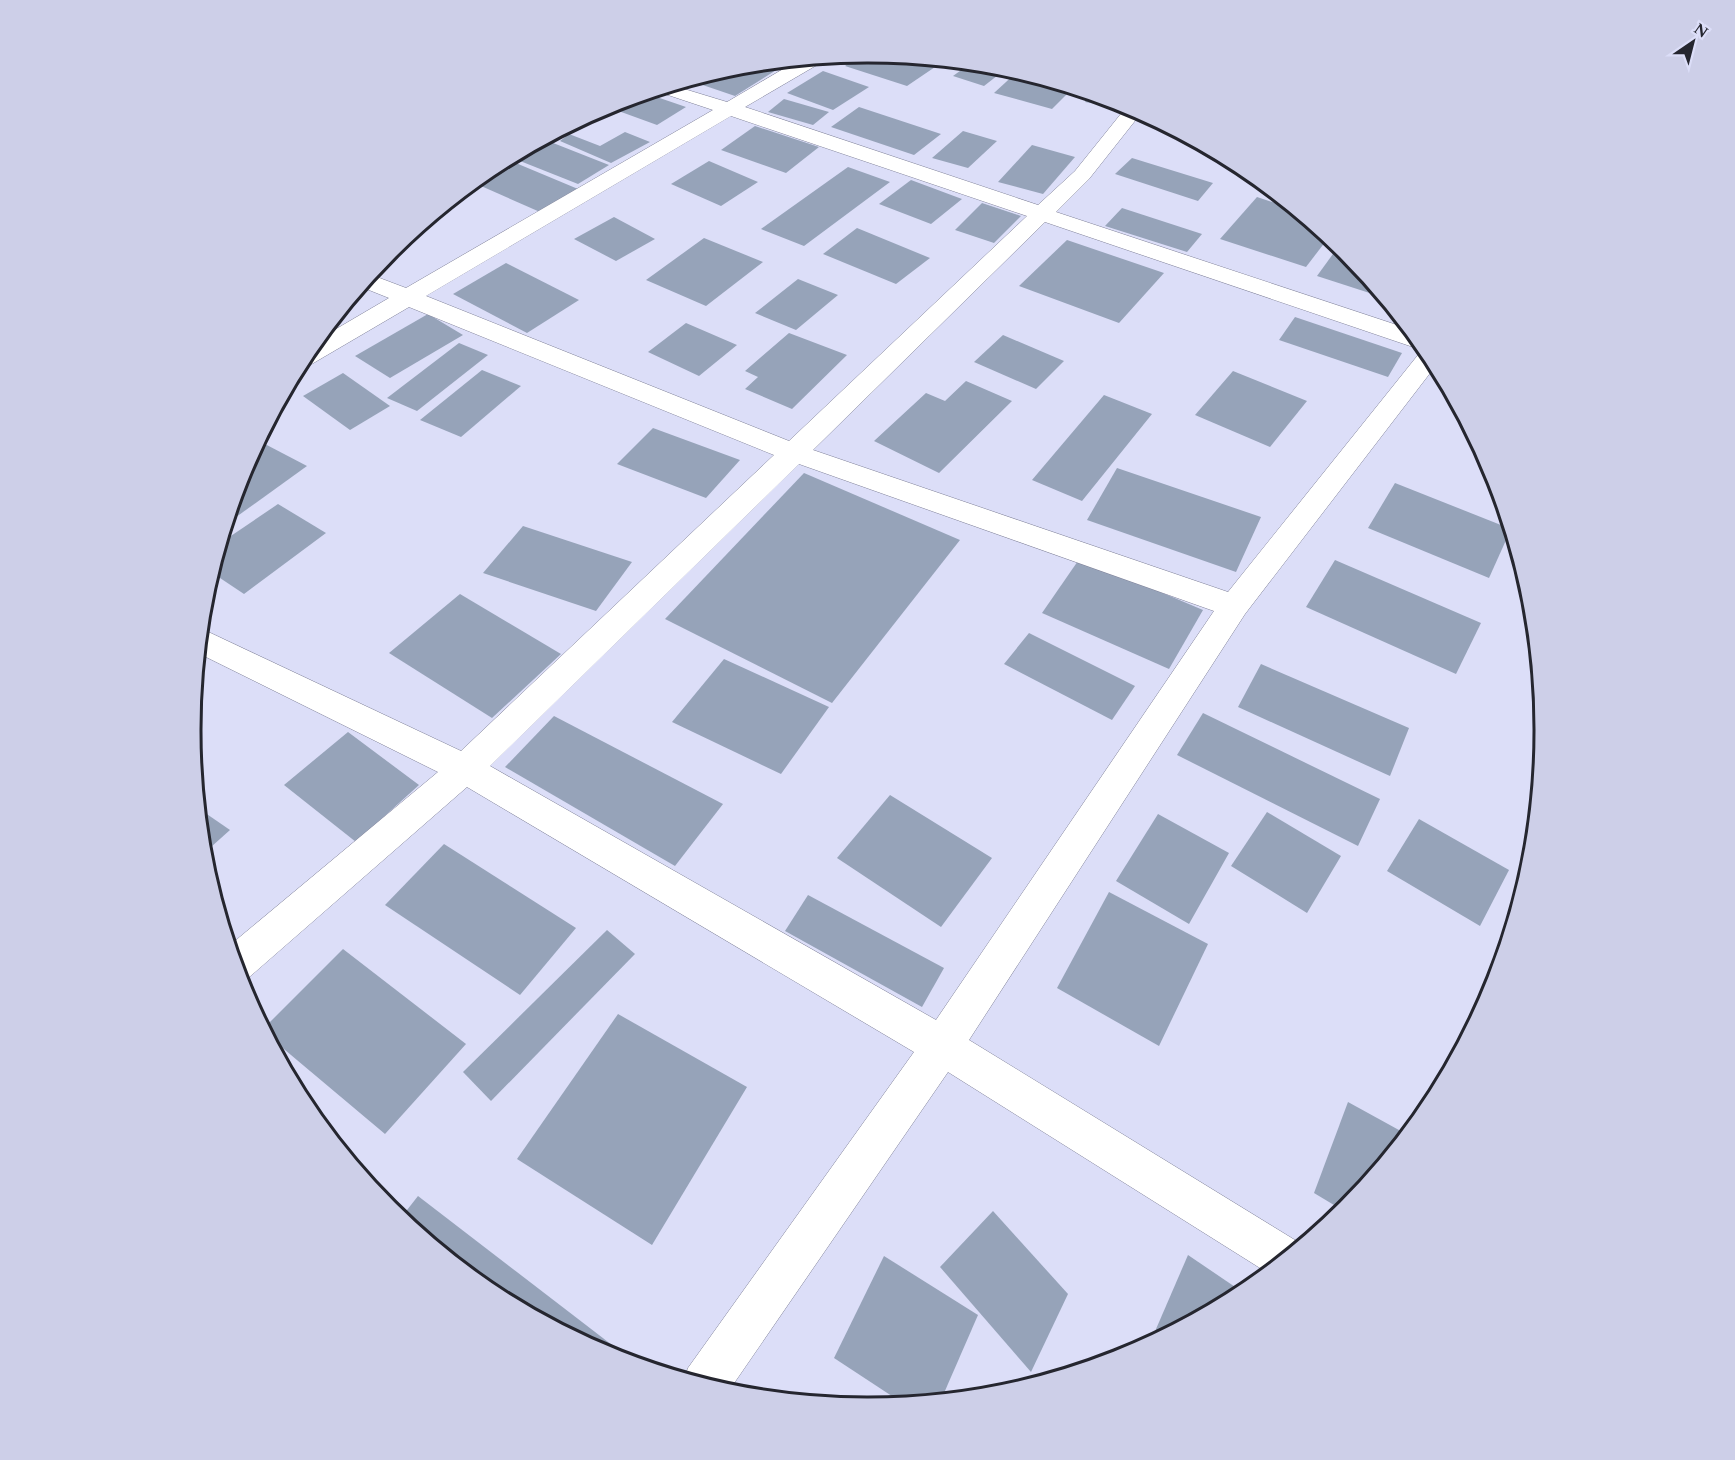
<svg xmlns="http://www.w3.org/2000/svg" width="1735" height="1460" viewBox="0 0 1735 1460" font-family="Spectral,serif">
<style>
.building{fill:#96a3b9}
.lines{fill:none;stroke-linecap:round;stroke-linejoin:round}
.minor-casing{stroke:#808299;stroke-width:1}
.minor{fill:#fff;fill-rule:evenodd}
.rim{fill:none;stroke:#25262f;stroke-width:3}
</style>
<rect width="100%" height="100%" fill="#dcdef8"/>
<!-- building -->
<g class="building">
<polygon points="864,53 900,56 935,67 907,86 845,66"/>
<polygon points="768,62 781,67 735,96 688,80 736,65"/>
<polygon points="971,63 1000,66 1007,68 984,86 953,76"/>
<polygon points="823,71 869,87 833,110 787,93"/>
<polygon points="1018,71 1073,88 1052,109 994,93"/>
<polygon points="645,93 686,107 657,125 613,109"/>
<polygon points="1090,93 1112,100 1127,104 1124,109 1085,102"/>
<polygon points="784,99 829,112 813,125 768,112"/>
<polygon points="859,107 941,134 914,155 831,127"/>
<polygon points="755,126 819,147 786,173 721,150"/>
<polygon points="963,131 997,141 968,168 932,158"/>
<polygon points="625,132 650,142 611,163 560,141 569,134 600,146"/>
<polygon points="543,139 609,165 578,184 510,157"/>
<polygon points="1032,145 1075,157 1043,194 998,182"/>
<polygon points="1132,158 1213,183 1198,201 1115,174"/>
<polygon points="506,159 578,189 540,212 472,182 491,166"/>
<polygon points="709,161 758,182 721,206 671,184"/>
<polygon points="848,167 890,182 804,246 761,229"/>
<polygon points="911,180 962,199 931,224 879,204"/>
<polygon points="1257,197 1297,210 1329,237 1306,267 1220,239"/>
<polygon points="982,203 1021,216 994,243 955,230"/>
<polygon points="1122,208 1202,234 1187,252 1105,226"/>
<polygon points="614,217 655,239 616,261 574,239"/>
<polygon points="857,228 930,258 896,284 823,254"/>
<polygon points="410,233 416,235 392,250 391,249"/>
<polygon points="704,238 763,262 706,306 646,280"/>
<polygon points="1067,240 1164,273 1119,323 1019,286"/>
<polygon points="1338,247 1347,251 1385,298 1317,276"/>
<polygon points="506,263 579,300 527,333 453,294"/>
<polygon points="798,279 838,295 796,330 755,313"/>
<polygon points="428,314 463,335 390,378 355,356"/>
<polygon points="1295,317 1402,353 1388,377 1279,340"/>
<polygon points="686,323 737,345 699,376 648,352"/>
<polygon points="789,333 847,355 792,409 745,389 758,377 745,371"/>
<polygon points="1003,335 1064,361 1036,389 974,362"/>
<polygon points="459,343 488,355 417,411 387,398"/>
<polygon points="482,370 521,386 461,437 420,420"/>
<polygon points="1233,371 1307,401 1270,447 1195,415"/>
<polygon points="343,373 390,406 350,430 303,396"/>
<polygon points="966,381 1012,401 939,473 874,441 926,393 945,401"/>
<polygon points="1104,395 1152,414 1082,501 1032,480"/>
<polygon points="653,428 740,460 706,498 617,464"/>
<polygon points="263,443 307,466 225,525 242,470 252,450"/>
<polygon points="1117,468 1261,517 1236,572 1087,520"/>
<polygon points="804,473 960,540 832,703 665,619"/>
<polygon points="1395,483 1511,529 1489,578 1368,528"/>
<polygon points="278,504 326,533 244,594 211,572 219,544"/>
<polygon points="523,526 632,562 596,611 483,573"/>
<polygon points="1080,558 1203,610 1169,669 1042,613"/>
<polygon points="1335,560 1481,623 1456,674 1306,607"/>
<polygon points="460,594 561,654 492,718 389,653"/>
<polygon points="1029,633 1135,686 1112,720 1004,664"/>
<polygon points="724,659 829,707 781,774 672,722"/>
<polygon points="1261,664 1409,728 1390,776 1238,707"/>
<polygon points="1203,713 1380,799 1358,846 1177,755"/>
<polygon points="554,716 723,804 675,866 505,767"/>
<polygon points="348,732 419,785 356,842 284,785"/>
<polygon points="890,795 992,858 941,927 837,858"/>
<polygon points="198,808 230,830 202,855"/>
<polygon points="1267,812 1341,856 1307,913 1231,866"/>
<polygon points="1158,814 1229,853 1189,924 1116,881"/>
<polygon points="1419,819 1509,870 1480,926 1387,871"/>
<polygon points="444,844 576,928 520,995 385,905"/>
<polygon points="1109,892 1208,944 1159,1046 1057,988"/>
<polygon points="808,895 944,968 922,1007 785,931"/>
<polygon points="607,930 635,954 491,1101 463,1072"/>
<polygon points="343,949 466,1044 385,1134 266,1034 263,1029"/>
<polygon points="618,1014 747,1087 652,1245 517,1159"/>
<polygon points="1348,1102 1408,1135 1344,1211 1314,1193"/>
<polygon points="332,1138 374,1178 368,1184 331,1139"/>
<polygon points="418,1196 638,1365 608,1356 491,1293 400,1219"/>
<polygon points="993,1211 1068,1294 1031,1372 940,1267"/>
<polygon points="1188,1255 1244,1293 1150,1343"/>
<polygon points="884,1256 978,1315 941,1400 904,1404 834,1358"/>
</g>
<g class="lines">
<!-- minor casing -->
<g class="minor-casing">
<path id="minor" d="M823 57 822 62 745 107 1038 205 1075 171 1128 105 1142 112 1089 179 1056 212 1412 330 1426 348 1413 347 1045 222 813 450 1228 592 1422 350 1427 348 1437 364 1245 614 969 1040 1303 1245 1268 1273 948 1072 728 1392 684 1379 688 1368 914 1052 467 787 247 979 239 982 229 946 438 772 198 653 200 628 461 751 774 455 409 307 310 365 297 367 314 342 389 298 359 286 369 274 406 288 713 110 653 90 671 85 727 102 800 59ZM731 116 1027 216 789 441 426 296ZM799 464 1214 611 936 1020 490 766Z"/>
</g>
<!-- minor -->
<use href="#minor" class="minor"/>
</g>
<!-- crop -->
<path d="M0 0H1735V1460H0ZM867 63H868A666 666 0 0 1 1534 729V731A666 666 0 0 1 868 1397H867A666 666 0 0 1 201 731V729A666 666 0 0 1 867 63Z" fill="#cdcfe8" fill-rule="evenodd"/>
<path class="rim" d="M867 63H868A666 666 0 0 1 1534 729V731A666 666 0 0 1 868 1397H867A666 666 0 0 1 201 731V729A666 666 0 0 1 867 63Z"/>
<!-- north arrow -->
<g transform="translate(1693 42) rotate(35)" stroke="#dcdef8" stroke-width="4.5" paint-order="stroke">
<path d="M0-4.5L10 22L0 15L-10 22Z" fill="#25262f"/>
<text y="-9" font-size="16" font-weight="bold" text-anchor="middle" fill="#25262f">N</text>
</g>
</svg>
